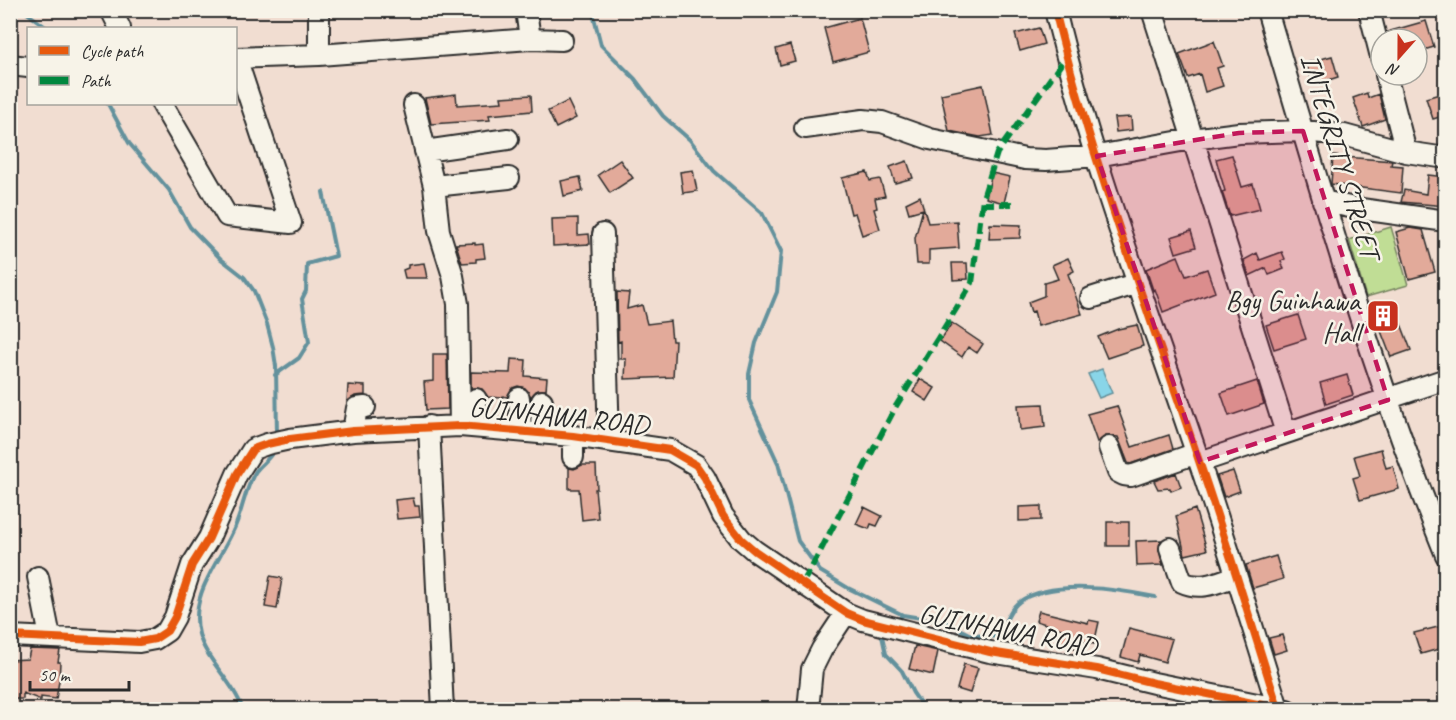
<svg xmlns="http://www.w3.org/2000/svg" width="1456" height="720" font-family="Caveat,sans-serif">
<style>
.green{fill:#c0dd95;stroke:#768460;stroke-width:1.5}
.water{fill:#89d5e8;stroke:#63919c;stroke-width:1.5}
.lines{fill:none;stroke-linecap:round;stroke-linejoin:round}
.stream{stroke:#63919c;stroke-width:4}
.building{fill:#e2aa9a;stroke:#2b2b2b;stroke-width:1.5}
.minor-casing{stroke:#2b2b2b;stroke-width:24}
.minor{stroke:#f7f3e8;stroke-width:20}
.quiet{stroke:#00873e;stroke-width:6;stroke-dasharray:12 6;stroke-linecap:butt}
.cycleway-casing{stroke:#f7f3e8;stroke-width:11}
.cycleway{stroke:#e8590c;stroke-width:8}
.marked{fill:#c2185b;fill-opacity:0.2;stroke:#c2185b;stroke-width:4.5;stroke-dasharray:12 8;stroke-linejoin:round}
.labels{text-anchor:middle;stroke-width:5;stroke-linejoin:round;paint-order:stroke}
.street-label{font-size:28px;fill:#2b2b2b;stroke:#f7f3e8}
.poi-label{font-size:28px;fill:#2b2b2b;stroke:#f7f3e8;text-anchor:end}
</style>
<rect width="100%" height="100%" fill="#f1ddd1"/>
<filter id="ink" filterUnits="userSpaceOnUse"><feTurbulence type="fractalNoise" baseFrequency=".0167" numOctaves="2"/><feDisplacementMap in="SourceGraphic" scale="12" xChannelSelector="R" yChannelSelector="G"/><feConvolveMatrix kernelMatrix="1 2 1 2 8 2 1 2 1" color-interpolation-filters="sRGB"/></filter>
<g filter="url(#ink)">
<!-- green -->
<path class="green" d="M 1391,227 L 1408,285 L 1366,297 L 1349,240 Z"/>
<!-- water -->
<path class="water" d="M 1102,369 L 1112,393 L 1099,398 L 1088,374 Z"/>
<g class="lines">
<!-- stream -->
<path class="stream" d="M 23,10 L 47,28
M 592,10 L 601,45 L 635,79 L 663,116 L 690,140 L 714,171 L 762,213 L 781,251 L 777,292 L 756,343 L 749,374 L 749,400 L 778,463 L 798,541 L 820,571 L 848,588 L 903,615
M 108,104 L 129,143 L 169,190 L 190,227 L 221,259 L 244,277 L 254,291 L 267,324 L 273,347 L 276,366 L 277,437
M 275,375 L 299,358 L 309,342 L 302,299 L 306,291 L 307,264 L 336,256 L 323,192
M 895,622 L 903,615 L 945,622 L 971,635 L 998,637 C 1003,627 1010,608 1019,602 C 1051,579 1118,589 1155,597
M 886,632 L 882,636 L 886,654 L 902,671 L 913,693 L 925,710
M 243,710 C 235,684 205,659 199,634 C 189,595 218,564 233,531 C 243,512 244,489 256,471 C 262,463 270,459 274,450"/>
</g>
<!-- building -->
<path class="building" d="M 860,18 L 869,52 L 833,62 L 824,28 Z
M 1426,21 L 1434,47 L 1417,52 L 1417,39 L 1389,39 L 1387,32 Z
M 1039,28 L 1044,44 L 1020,51 L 1015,34 Z
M 1214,41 L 1223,66 L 1217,68 L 1223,86 L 1205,92 L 1200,74 L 1188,78 L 1179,54 Z
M 790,45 L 795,61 L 780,65 L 776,49 Z
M 1332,56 L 1338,77 L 1313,85 L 1306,63 Z
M 983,85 L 993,135 L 980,137 L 949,131 L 941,94 Z
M 1446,92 L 1446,115 L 1433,119 L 1426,98 Z
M 1367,93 L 1368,98 L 1379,94 L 1385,119 L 1363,127 L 1353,98 Z
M 456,94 L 457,105 L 502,102 L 501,97 L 531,95 L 532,111 L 489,115 L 490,120 L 431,124 L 425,98 Z
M 568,101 L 576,118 L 556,128 L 548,111 Z
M 1131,117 L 1132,130 L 1116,132 L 1114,118 Z
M 1232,155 L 1242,187 L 1253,184 L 1260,209 L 1230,216 L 1222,192 L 1225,191 L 1216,159 Z
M 1333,156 L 1392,161 L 1391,165 L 1403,166 L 1401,193 L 1331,184 Z
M 620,160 L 633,178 L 610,193 L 598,175 Z
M 907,161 L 913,178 L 895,183 L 890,167 Z
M 693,170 L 697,191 L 683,193 L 680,172 Z
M 867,172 L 870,181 L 880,179 L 885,196 L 875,198 L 877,208 L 874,209 L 880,229 L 862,235 L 855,213 L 851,214 L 842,178 Z
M 992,173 L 1010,177 L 1004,203 L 986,198 Z
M 1428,175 L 1446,177 L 1446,206 L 1401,202 L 1404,190 L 1426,194 Z
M 580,177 L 583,191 L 564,196 L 561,181 Z
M 920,196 L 928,223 L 957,221 L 959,248 L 929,250 L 929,264 L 917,264 L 915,238 L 923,209 L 909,213 L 906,203 Z
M 578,218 L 578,235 L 589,234 L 590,244 L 553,246 L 552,219 Z
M 990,224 L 1021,225 L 1020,238 L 989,239 Z
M 1410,228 L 1423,230 L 1435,272 L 1409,279 L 1396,232 Z
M 1191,231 L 1196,247 L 1176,253 L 1171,237 Z
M 475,243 L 475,245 L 483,244 L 485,258 L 476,259 L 476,262 L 462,263 L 456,244 Z
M 1282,252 L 1285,259 L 1281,261 L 1284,269 L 1269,275 L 1266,268 L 1249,276 L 1244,260 L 1257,253 L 1260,260 Z
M 1178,256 L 1186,276 L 1207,269 L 1215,292 L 1163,312 L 1155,289 L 1153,290 L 1146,269 Z
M 1068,258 L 1074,271 L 1068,274 L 1082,314 L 1038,326 L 1034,311 L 1031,312 L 1028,302 L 1044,296 L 1044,283 L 1058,279 L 1052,265 Z
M 424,263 L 427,278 L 405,278 L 403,270 L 408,268 L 408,265 Z
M 952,263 L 967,263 L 968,279 L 953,280 Z
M 617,292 L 629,293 L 627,309 L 642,305 L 647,324 L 670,321 L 672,341 L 675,341 L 673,377 L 625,379 L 626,359 L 621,359 L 621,341 L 618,342 Z
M 1391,305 L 1398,325 L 1401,324 L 1411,350 L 1391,357 L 1379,326 L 1376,327 L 1371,312 Z
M 1298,315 L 1306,339 L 1274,349 L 1266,325 Z
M 952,323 L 983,344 L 977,353 L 968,347 L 962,357 L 940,341 Z
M 1137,325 L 1143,346 L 1107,358 L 1098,337 L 1118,329 Z
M 433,354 L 447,354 L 448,409 L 426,410 L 424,382 L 433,381 Z
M 511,359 L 526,360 L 525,376 L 547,378 L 546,390 L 537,390 L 531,397 L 525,388 L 518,386 L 512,388 L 507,397 L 503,396 L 502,398 L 488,397 L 482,389 L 471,388 L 471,372 L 510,373 Z
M 1347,375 L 1353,395 L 1326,404 L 1320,383 Z
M 920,379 L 935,388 L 927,401 L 913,392 Z
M 1257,381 L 1264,404 L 1229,416 L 1221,393 Z
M 348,385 L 365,386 L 365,395 L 355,396 L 347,402 Z
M 1043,404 L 1045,427 L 1020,430 L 1018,405 Z
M 1117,406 L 1132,447 L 1169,435 L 1173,449 L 1130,464 L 1128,463 L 1118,437 L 1106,436 L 1097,442 L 1087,414 Z
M 1381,449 L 1386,468 L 1393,466 L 1399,489 L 1360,500 L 1353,478 L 1360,476 L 1354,456 Z
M 582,465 L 596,465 L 597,489 L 595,489 L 598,518 L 582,520 L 579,489 L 569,489 L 569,468 L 574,469 Z
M 1233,471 L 1240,491 L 1224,497 L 1217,476 Z
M 1176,473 L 1181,487 L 1171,491 L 1170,488 L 1158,489 L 1154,481 Z
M 413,498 L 415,506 L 419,506 L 420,517 L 397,519 L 395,500 Z
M 1041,506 L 1041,520 L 1019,521 L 1019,507 Z
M 864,507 L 882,516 L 877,526 L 871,524 L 869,529 L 856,524 Z
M 1195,509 L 1207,550 L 1185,555 L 1176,516 Z
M 1107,522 L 1129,522 L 1129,546 L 1107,546 Z
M 1161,540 L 1159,551 L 1163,565 L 1137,566 L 1136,541 Z
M 1276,556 L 1283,579 L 1253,588 L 1246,565 Z
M 270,576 L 282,578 L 277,609 L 265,607 Z
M 1039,611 L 1088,623 L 1089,620 L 1099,622 L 1094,644 L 1081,641 L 1080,649 L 1060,645 L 1062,629 L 1036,621 Z
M 1446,625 L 1446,647 L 1421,654 L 1414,633 Z
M 1129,628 L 1172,639 L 1165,662 L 1140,655 L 1138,662 L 1121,657 Z
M 1282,635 L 1287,650 L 1274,654 L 1269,638 Z
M 915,646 L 938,651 L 933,675 L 909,669 Z
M 30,649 L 60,650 L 58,662 L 60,662 L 59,681 L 56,699 L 41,697 L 41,700 L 23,693 L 23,699 L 11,699 L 10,660 L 28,659 Z
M 964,664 L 978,668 L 970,693 L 957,689 Z"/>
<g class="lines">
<!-- minor casing -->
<g class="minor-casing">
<path id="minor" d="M 111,10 L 120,28
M 319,10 L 319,55
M 526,10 L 530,39
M 1055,10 C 1092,164 1149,312 1199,461 C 1227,543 1252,626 1278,708
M 1152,10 L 1286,433
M 1267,10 C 1321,194 1374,378 1446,555
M 1369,10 L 1381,57
M 236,58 L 319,55 L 530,39 L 562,40
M 10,65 L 28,67
M 1386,75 L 1406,152
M 162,104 L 227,216 L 291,223 L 236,58
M 414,105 L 434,186 L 439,231 L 453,276 L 458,304 L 460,426
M 805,128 L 863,120 L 882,122 L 930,139 L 1025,159 L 1046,160 L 1097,156 L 1192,139 L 1239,133 L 1303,131 L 1344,135 L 1406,152 L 1446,158
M 425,151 L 508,139
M 434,186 L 509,178
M 1323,201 L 1354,208 L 1446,221
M 603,234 L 609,440
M 1091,298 L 1138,283
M 519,398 L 521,431
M 429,426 L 443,710
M 474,427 L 476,399
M 353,431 L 357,408 L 365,407
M 541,433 L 542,401
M 1109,447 L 1118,472 L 1124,475 L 1131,476 L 1197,453
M 573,457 L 573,436
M 1200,462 L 1446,379
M 1170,548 L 1182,582 C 1201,591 1218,582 1236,576
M 38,577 L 50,637
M 10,636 L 139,642 L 155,639 L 167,631 L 175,617 L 192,565 L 209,538 L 237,474 L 253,449 L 267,444 L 290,439 L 353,431 L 460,426 L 573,436 L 670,450 L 696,465 L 705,478 L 723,516 L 741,539 L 755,551 L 846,613 L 863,620 L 990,652 L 1097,669 L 1154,683 L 1287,710
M 808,710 L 812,669 L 822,649 L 846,613
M 1194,710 L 1199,692"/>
</g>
<!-- minor -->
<use href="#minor" class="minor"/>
<!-- quiet -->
<path class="quiet" d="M 982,204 L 1015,204
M 803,582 L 812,567 L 896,406 L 972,283 L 983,198 L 997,153 L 1066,57"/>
<!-- cycleway casing -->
<g class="cycleway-casing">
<path id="cycleway" d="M 1055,10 C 1092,164 1149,312 1199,461 C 1227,543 1252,626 1278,708
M 10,636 L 139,642 L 155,639 L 167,631 L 175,617 L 192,565 L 209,538 L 237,474 L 253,449 L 267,444 L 290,439 L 353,431 L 460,426 L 573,436 L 670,450 L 696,465 L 705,478 L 723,516 L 741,539 L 755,551 L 846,613 L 863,620 L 990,652 L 1097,669 L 1154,683 L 1287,710"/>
</g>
<!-- cycleway -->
<use href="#cycleway" class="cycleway"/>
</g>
</g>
<!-- marked area -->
<path class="marked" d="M 1303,131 L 1388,400 L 1200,462 L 1097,156 L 1239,133 Z"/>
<!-- icons -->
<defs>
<g id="building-square" transform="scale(1.725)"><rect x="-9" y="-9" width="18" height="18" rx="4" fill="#c8321e" stroke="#f7f3e8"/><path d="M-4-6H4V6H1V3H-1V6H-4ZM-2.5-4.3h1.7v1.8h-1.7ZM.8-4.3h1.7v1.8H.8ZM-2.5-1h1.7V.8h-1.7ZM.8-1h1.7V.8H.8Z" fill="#fff"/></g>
</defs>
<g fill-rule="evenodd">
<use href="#building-square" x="1383" y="316"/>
</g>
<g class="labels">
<!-- street labels -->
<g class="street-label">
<text transform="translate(1341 156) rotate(73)" y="10">INTEGRITY STREET</text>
<text transform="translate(559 415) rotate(6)" y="10">GUINHAWA ROAD</text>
<text transform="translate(1008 629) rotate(11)" y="10">GUINHAWA ROAD</text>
</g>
<!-- poi labels -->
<g class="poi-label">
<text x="1360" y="310">Bgy Guinhawa<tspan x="1360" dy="32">Hall</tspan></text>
</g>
</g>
<!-- margin -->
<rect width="1456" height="720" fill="none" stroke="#f7f3e8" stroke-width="36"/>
<rect x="18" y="18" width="1420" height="684" fill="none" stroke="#2b2b2b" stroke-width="2" filter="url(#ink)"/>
<!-- legend -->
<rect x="27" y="27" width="210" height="78" fill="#f7f3e8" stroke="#a5a39c" stroke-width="1.5"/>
<rect x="39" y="46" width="30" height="9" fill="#e8590c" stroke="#a5a39c" stroke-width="1.5"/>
<text x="81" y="57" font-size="18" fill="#2b2b2b">Cycle path</text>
<rect x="39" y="76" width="30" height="9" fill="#00873e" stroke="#a5a39c" stroke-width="1.5"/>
<text x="81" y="87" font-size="18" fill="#2b2b2b">Path</text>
<!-- north arrow -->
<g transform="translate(1399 57) rotate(201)"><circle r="28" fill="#f7f3e8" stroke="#a5a39c" stroke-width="1.5"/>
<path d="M0-4.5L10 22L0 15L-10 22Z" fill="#c8321e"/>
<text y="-9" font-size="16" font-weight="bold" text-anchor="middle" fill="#2b2b2b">N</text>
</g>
<!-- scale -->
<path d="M30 681v9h99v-9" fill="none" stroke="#2b2b2b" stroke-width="3"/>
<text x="39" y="681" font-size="18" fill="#2b2b2b" stroke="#f7f3e8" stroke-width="4.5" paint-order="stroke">50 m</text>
</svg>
